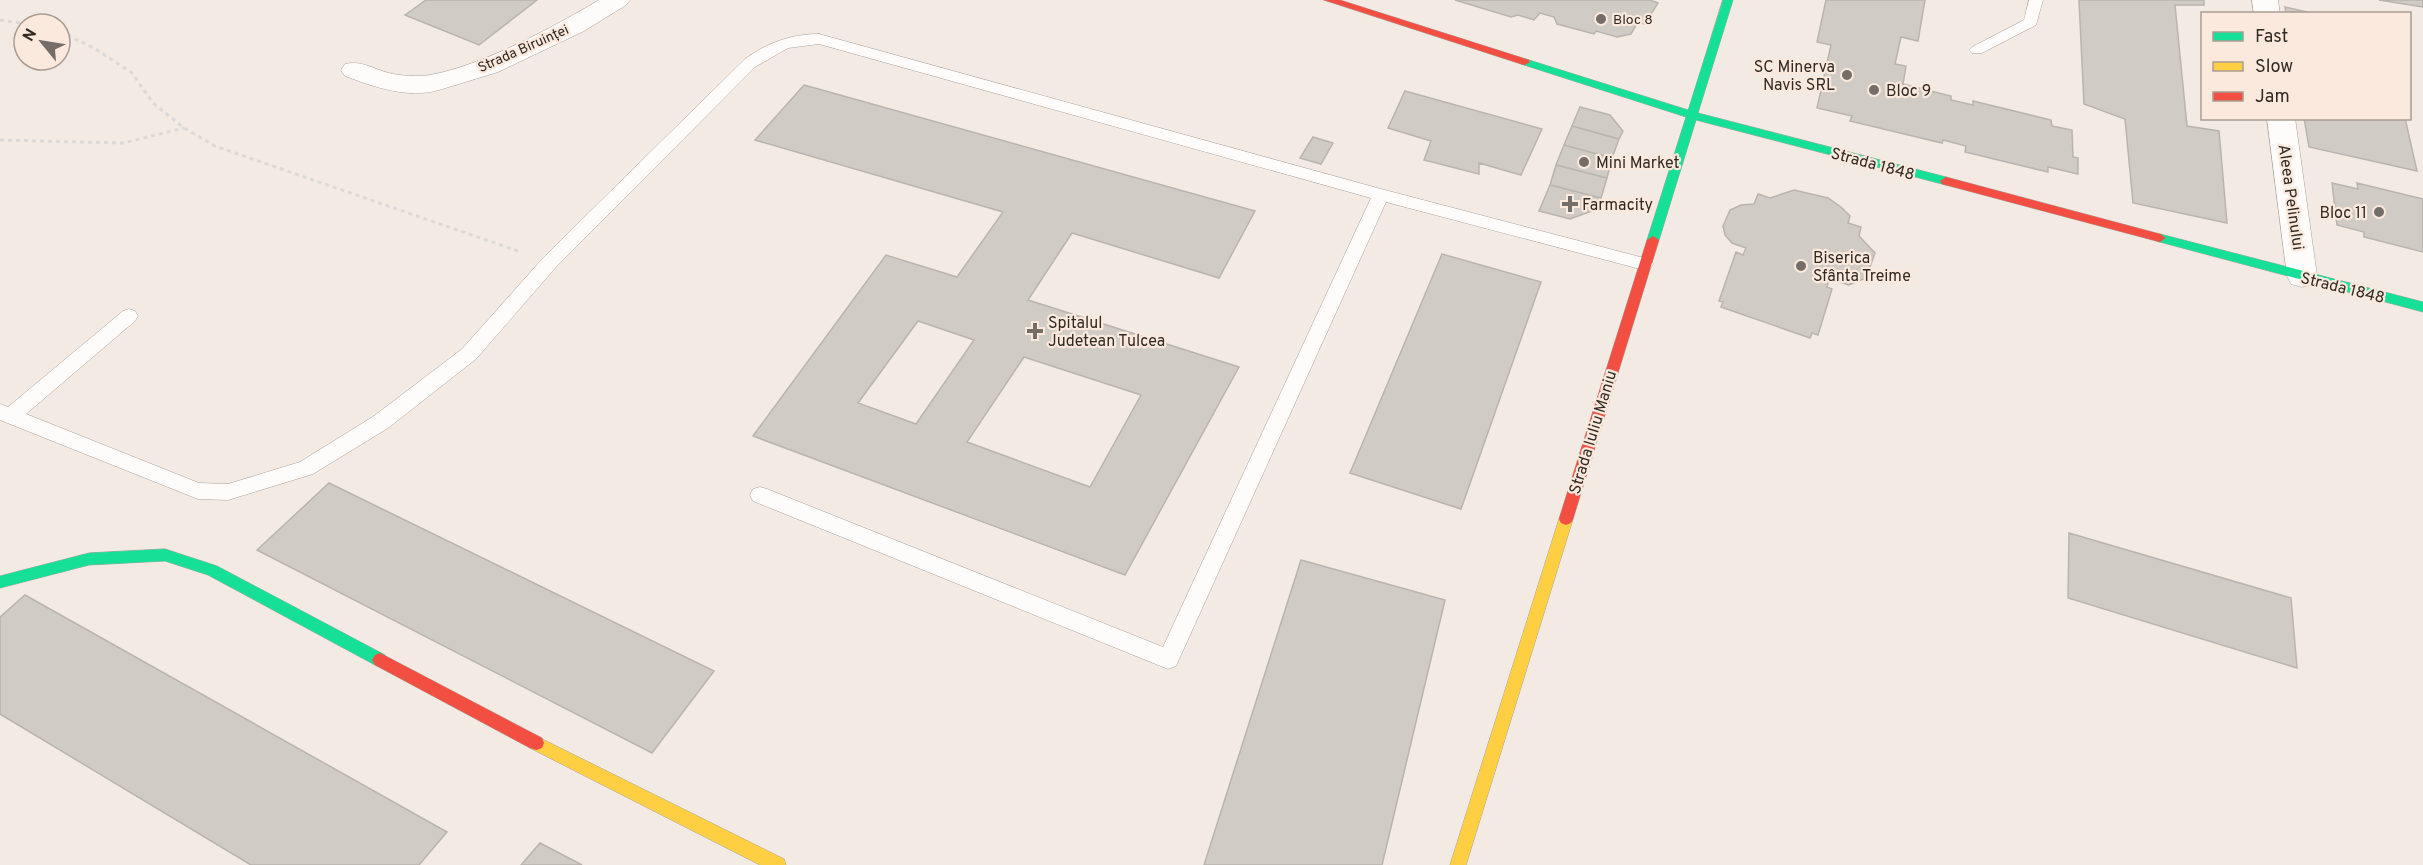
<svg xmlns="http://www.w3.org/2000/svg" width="2423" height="865" font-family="Overpass,sans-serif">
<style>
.building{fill:#d0cbc5;stroke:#b9b4ae;stroke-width:1.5;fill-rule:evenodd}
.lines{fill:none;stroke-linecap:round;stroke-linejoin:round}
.lane-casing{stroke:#a9a29d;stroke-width:1}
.street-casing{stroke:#a9a29d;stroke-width:1}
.fast-casing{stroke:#a9a29d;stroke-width:1}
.slow-casing{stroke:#a9a29d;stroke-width:1}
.jam-casing{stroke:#a9a29d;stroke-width:1}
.path{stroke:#dbd9d7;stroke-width:3;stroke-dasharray:4 4;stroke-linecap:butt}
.lane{fill:#fdfcfb;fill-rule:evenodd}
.street{fill:#fdfcfb;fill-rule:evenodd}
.fast{fill:#16e098;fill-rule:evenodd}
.slow{fill:#ffcf43;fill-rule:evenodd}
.jam{fill:#f24e42;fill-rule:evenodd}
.poi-dot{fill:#746d68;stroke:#fae9dc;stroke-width:2}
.labels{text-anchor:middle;stroke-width:4.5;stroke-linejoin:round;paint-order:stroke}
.far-poi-label{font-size:14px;fill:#302a25;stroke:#fae9dc;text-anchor:start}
.far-street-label{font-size:14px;fill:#302a25;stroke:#fae9dc}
.poi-label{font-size:16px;fill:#302a25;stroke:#fae9dc;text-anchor:start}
.street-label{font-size:16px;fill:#302a25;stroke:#fae9dc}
</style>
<rect width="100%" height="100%" fill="#f3eae3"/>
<!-- building -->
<path class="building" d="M 426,0 L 537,0 L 479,45 L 405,15 Z
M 1455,0 L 1650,0 L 1658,3 L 1645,24 L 1638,22 L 1631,34 L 1617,37 L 1596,31 L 1594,34 L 1557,24 L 1554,17 L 1540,13 L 1534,20 L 1518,15 L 1511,17 Z
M 1826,0 L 1925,0 L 1918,41 L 1901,37 L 1895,64 L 1906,66 L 1903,84 L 1951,96 L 1951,100 L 1973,105 L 1973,101 L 2051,120 L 2052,126 L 2072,130 L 2073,157 L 2078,158 L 2078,174 L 2048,167 L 2048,172 L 1965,152 L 1966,146 L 1943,140 L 1942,143 L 1850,121 L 1852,116 L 1817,108 L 1831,45 L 1817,42 Z
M 2079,0 L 2204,0 L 2204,5 L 2175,5 L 2187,126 L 2219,131 L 2227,223 L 2133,203 L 2125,119 L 2084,104 Z
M 2379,0 L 2423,0 L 2423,7 Z
M 2285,7 L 2316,14 L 2286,14 Z
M 804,85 L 1255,211 L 1219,278 L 1072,233 L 1028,300 L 1239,367 L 1125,575 L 753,436 L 886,255 L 957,277 L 1003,212 L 755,140 ZM 918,321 L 974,340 L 916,424 L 858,403 ZM 1024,357 L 1141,395 L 1090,487 L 967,442 Z
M 1405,91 L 1542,129 L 1521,175 L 1479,163 L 1479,174 L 1424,160 L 1431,141 L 1388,128 Z
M 1580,107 L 1610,115 L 1623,131 L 1619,139 L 1572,126 Z
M 2304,118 L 2405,118 L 2417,171 L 2309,147 Z
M 1572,126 L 1619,139 L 1612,158 L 1564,145 Z
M 1313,137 L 1333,143 L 1321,164 L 1300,158 Z
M 1564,145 L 1612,158 L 1607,178 L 1556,165 Z
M 1556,165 L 1607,178 L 1601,198 L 1550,185 Z
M 2332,183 L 2358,189 L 2357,183 L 2423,199 L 2423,252 L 2364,237 L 2364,232 L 2337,225 Z
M 1550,185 L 1601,198 L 1595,210 L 1570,219 L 1539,211 Z
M 1794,190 L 1828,198 L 1841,207 L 1850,216 L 1848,223 L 1861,227 L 1859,236 L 1875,253 L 1866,278 L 1849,285 L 1829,279 L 1827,287 L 1832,289 L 1818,335 L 1812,333 L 1810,338 L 1721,307 L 1723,302 L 1719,301 L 1736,252 L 1743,255 L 1746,248 L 1732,243 L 1725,235 L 1723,226 L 1730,210 L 1741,205 L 1754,204 L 1758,194 L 1770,198 Z
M 1442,254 L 1541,282 L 1461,509 L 1350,473 Z
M 329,483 L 714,671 L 652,753 L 257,550 Z
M 2069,533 L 2291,598 L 2297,668 L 2068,598 Z
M 1301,560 L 1445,600 L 1382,865 L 1204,865 Z
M 25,595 L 447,832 L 419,865 L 251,865 L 0,714 L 0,617 Z
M 540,843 L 582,865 L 521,865 Z"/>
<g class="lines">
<!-- lane casing -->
<g class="lane-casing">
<path id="lane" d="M 2029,0 L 2043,0 L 2036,25 L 1982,53 L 1972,53 L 1969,50 L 1972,47 L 2024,20 Z
M 819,34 L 1381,189 L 1644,258 L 1650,259 L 1653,264 L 1650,269 L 1644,270 L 1386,202 L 1176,666 L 1168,669 L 753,501 L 750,495 L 753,489 L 760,487 L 767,489 L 1163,647 L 1371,198 L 819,44 L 788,48 L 755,67 L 556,267 L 476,359 L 388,428 L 313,474 L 228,500 L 198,499 L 0,420 L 0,404 L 8,407 L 123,311 L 129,309 L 135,311 L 138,316 L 135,321 L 26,414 L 199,483 L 228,484 L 300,462 L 374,416 L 462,349 L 544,257 L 745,59 C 767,43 791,34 819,34 Z"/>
</g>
<!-- street casing -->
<g class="street-casing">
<path id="street" d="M 599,0 L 630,0 L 626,5 L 584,31 L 498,72 L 439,90 C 408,99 374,87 345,76 L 341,70 L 345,64 C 361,60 373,69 389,73 C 400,76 419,77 430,75 C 481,66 554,27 599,0 Z
M 2252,0 L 2278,0 L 2280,14 L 2254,14 Z
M 2267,118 L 2295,118 L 2317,276 L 2313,284 L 2302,287 L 2291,284 L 2287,276 Z"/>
</g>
<!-- fast casing -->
<g class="fast-casing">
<path id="fast" d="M 1723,0 L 1733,0 L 1698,113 L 1946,177 L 1952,181 L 1950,184 L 1946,185 L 1696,120 L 1659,240 L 1653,244 L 1649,243 L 1647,240 L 1686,117 L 1521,64 L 1520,62 L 1525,59 L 1529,60 L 1688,110 Z
M 2160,234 L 2423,302 L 2423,312 L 2156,241 L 2154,238 Z
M 165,549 L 217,566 L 385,655 L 388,660 L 385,665 L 380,667 L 375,665 L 208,575 L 165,561 L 89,565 L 0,588 L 0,576 L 89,553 Z"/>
</g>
<!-- slow casing -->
<g class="slow-casing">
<path id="slow" d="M 1566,513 L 1571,515 L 1573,519 L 1466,865 L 1450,865 L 1559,519 L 1561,515 Z
M 536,736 L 784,859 L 786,865 L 760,865 L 530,748 L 528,743 L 530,738 Z"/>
</g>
<!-- jam casing -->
<g class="jam-casing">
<path id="jam" d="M 1324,0 L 1340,0 L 1529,60 L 1530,62 L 1525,65 L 1521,64 Z
M 1946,177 L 2160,234 L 2166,238 L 2160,242 L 1942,184 L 1940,181 Z
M 1653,236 L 1659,240 L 1573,519 L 1571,523 L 1566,525 L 1561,523 L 1559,519 L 1647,240 Z
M 380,653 L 542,738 L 544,743 L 542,748 L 536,750 L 530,748 L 375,665 L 372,660 L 375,655 Z"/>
</g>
<!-- path -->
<path class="path" d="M 0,20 L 28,24
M 60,32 L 94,48 L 132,73 L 153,103 L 184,128 L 215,146 L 518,251
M 0,140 L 123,143 L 184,128"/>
<!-- lane -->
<use href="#lane" class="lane"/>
<!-- street -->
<use href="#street" class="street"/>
<!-- fast -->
<use href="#fast" class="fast"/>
<!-- slow -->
<use href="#slow" class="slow"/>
<!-- jam -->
<use href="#jam" class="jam"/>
</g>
<!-- markers -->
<g class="poi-dot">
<circle cx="1601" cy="19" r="6"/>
<circle cx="1847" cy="75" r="6"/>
<circle cx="1874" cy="90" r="6"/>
<circle cx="1584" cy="162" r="6"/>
<path d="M1567 195h6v6h6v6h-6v6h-6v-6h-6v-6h6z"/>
<circle cx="2379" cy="212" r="6"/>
<circle cx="1801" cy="266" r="6"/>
<path d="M1032 322h6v6h6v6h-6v6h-6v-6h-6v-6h6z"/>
</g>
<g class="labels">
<!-- far-poi labels -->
<g class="far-poi-label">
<text x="1613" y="24">Bloc 8</text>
</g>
<!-- far-street labels -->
<g class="far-street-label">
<text transform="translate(523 48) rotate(-24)" y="5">Strada Biruinței</text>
</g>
<!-- poi labels -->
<g class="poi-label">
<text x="1835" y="72" text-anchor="end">SC Minerva<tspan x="1835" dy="18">Navis SRL</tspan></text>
<text x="1886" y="96">Bloc 9</text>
<text x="1596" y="168">Mini Market</text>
<text x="1582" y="210">Farmacity</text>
<text x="2367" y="218" text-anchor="end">Bloc 11</text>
<text x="1813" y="263">Biserica<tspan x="1813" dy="18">Sfânta Treime</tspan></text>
<text x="1048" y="328">Spitalul<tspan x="1048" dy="18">Judetean Tulcea</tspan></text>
</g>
<!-- street labels -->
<g class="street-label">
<text transform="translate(1873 163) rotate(15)" y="6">Strada 1848</text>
<text transform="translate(2292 197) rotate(82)" y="6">Aleea Pelinului</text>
<text transform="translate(2343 287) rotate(14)" y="6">Strada 1848</text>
<text transform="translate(1592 432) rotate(-73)" y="6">Strada Iuliu Maniu</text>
</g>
</g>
<!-- legend -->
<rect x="2201" y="12" width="210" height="108" fill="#fae9dc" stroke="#a99d93" stroke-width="1.5"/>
<rect x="2213" y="32" width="30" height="9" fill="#16e098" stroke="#a99d93" stroke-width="1.5"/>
<text x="2255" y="42" font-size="18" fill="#302a25">Fast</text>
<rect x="2213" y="62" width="30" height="9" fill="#ffcf43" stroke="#a99d93" stroke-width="1.5"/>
<text x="2255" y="72" font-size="18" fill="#302a25">Slow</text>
<rect x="2213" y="92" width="30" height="9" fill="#f24e42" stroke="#a99d93" stroke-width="1.5"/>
<text x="2255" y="102" font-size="18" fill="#302a25">Jam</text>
<!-- north arrow -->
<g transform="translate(42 42) rotate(300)"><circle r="28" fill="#fae9dc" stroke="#a99d93" stroke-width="1.5"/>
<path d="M0-4.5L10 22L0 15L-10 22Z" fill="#746d68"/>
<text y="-9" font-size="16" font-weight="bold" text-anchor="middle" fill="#302a25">N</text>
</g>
</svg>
